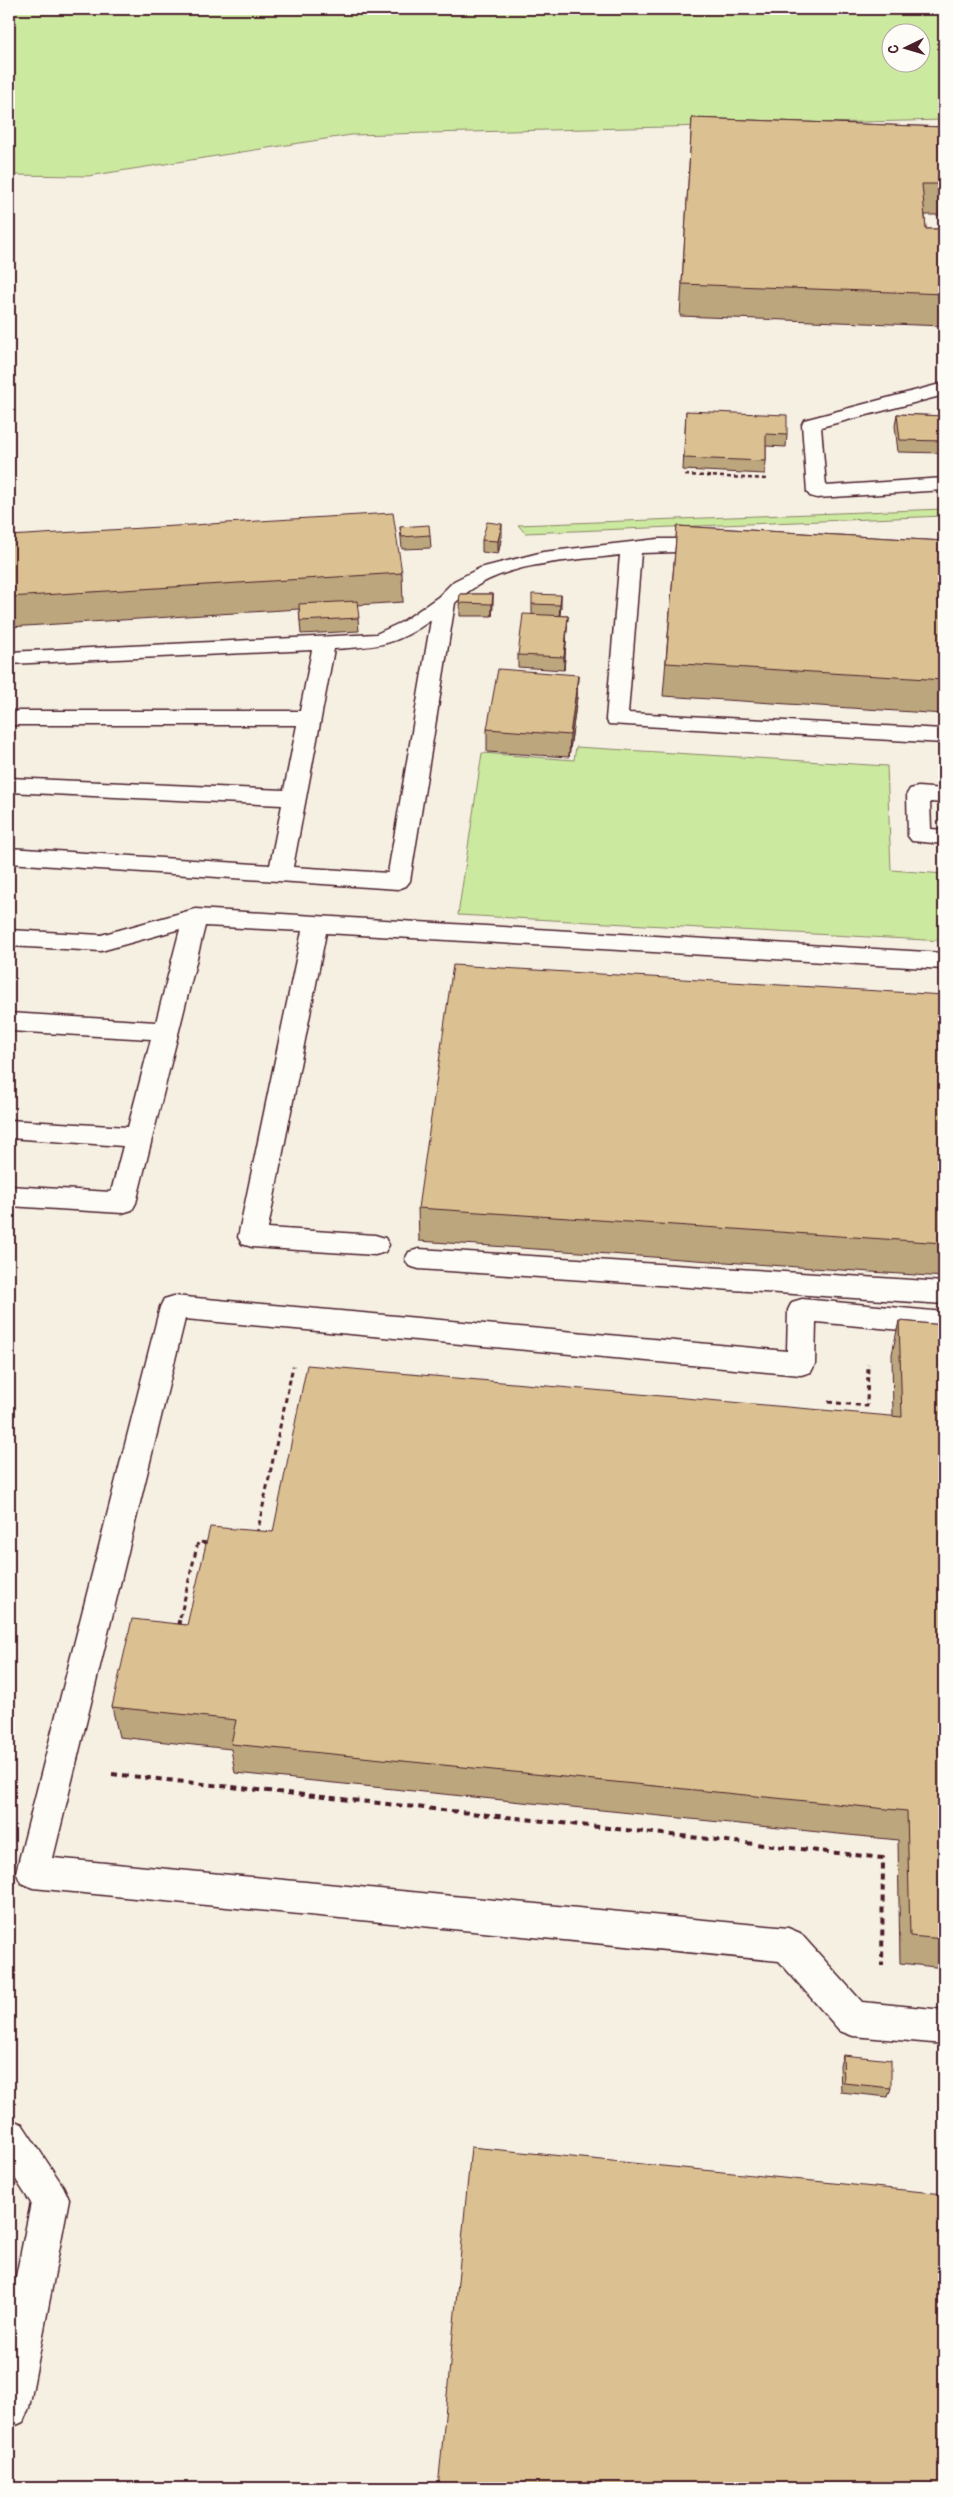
<svg xmlns="http://www.w3.org/2000/svg" width="953" height="2497" font-family="Pangolin,sans-serif">
<style>
.green{fill:#cce9a0;stroke:#8b8466;fill-rule:evenodd}
.lines{fill:none;stroke-linecap:round;stroke-linejoin:round}
.lane-casing{stroke:#4a1f2b;stroke-width:3}
.path-far2{stroke:#4a1f2b;stroke-width:2.5;stroke-dasharray:4 3;stroke-linecap:butt}
.path-far1{stroke:#4a1f2b;stroke-width:3;stroke-dasharray:5 4;stroke-linecap:butt}
.path{stroke:#4a1f2b;stroke-width:4;stroke-dasharray:6 5;stroke-linecap:butt}
.lane{fill:#fdfcf7;fill-rule:evenodd}
.wall{fill:#bca67d;stroke:#4a1f2b}
.shaded-wall{fill:#998766;stroke:#4a1f2b}
.building{fill:#dbc191;stroke:#4a1f2b}
</style>
<rect width="100%" height="100%" fill="#f6f0e3"/>
<filter id="ink" filterUnits="userSpaceOnUse"><feTurbulence type="fractalNoise" baseFrequency=".02" numOctaves="2"/><feDisplacementMap in="SourceGraphic" scale="10" xChannelSelector="R" yChannelSelector="G"/><feConvolveMatrix kernelMatrix="1 2 1 2 8 2 1 2 1" color-interpolation-filters="sRGB"/></filter>
<g filter="url(#ink)">
<!-- green -->
<path class="green" d="M 9,9 L 944,9 L 944,120 L 351,135 L 88,176 L 9,175 ZM 890,32 L 920,32 L 920,62 L 890,62 Z
M 944,509 L 944,516 L 525,533 L 518,525 Z
M 576,747 L 887,766 L 891,870 L 944,874 L 944,941 L 458,915 L 482,753 L 574,760 Z"/>
<g class="lines">
<!-- lane casing -->
<g class="lane-casing">
<path id="lane" d="M 944,383 L 944,395 L 821,427 L 826,486 L 944,478 L 944,490 L 817,498 L 810,496 L 807,492 L 802,424 L 804,420 Z
M 658,539 L 713,539 L 720,541 L 723,545 L 720,549 L 713,551 L 641,553 L 628,713 L 944,729 L 944,743 L 609,724 L 606,719 L 620,555 C 565,562 496,561 455,603 L 410,881 L 406,886 L 398,889 L 9,863 L 9,848 L 270,865 L 282,805 L 9,792 L 9,778 L 284,790 L 297,725 L 9,725 L 9,711 L 300,711 L 312,650 L 9,664 L 9,652 L 376,634 L 402,622 L 438,597 L 454,581 L 480,568 L 543,552 ZM 431,620 L 388,873 L 293,867 L 334,649 C 378,646 393,647 431,620 Z
M 918,787 L 944,789 L 944,803 L 930,802 L 931,829 L 944,830 L 944,844 L 912,841 L 908,836 L 907,794 L 910,789 Z
M 195,909 L 944,953 L 944,969 L 326,933 L 268,1228 L 375,1235 L 385,1238 L 389,1245 L 385,1252 L 375,1255 L 252,1247 L 242,1244 L 238,1237 L 302,931 L 205,926 L 136,1203 L 132,1210 L 122,1213 L 9,1206 L 9,1186 L 111,1192 L 123,1146 L 9,1138 L 9,1120 L 128,1127 L 151,1039 L 9,1031 L 9,1013 L 156,1022 L 180,929 L 101,951 L 9,946 L 9,930 L 101,935 Z
M 419,1249 L 944,1282 L 944,1304 L 419,1269 L 409,1266 L 405,1259 L 409,1252 Z
M 174,1296 L 787,1351 L 788,1310 L 792,1302 L 802,1299 L 944,1312 L 944,1334 L 816,1322 L 815,1364 L 811,1372 L 801,1375 L 185,1319 L 53,1858 L 788,1928 L 800,1933 L 862,2002 L 944,2010 L 944,2044 L 853,2036 L 840,2031 L 779,1961 L 33,1888 L 21,1883 L 16,1872 L 160,1307 L 164,1299 Z
M 9,2119 L 22,2124 L 63,2186 L 69,2199 L 29,2408 L 23,2422 L 9,2428 L 9,2311 L 31,2203 L 9,2169 Z"/>
</g>
<!-- path-far2 -->
<path class="path-far2" d="M 685,475 L 768,479"/>
<!-- path-far1 -->
<path class="path-far1" d="M 828,1402 L 867,1406 L 868,1364
M 257,1534 L 293,1366
M 180,1618 L 198,1542 L 208,1543"/>
<!-- path -->
<path class="path" d="M 178,1626 L 180,1617
M 112,1774 L 883,1858 L 882,1966"/>
<!-- lane -->
<use href="#lane" class="lane"/>
</g>
<!-- wall -->
<path class="wall" d="M 692,118 L 944,127 L 944,215 L 925,215 L 926,229 L 944,229 L 944,326 L 680,316 Z
M 686,411 L 787,435 L 786,447 L 766,446 L 766,461 L 765,474 L 683,470 Z
M 897,414 L 944,416 L 944,453 L 898,452 L 895,426 Z
M 677,526 L 944,541 L 944,714 L 663,696 Z
M 400,527 L 430,535 L 431,548 L 402,549 Z
M 9,536 L 402,573 L 403,602 L 357,605 L 359,631 L 301,634 L 299,609 L 9,627 Z
M 502,536 L 498,554 L 482,552 L 482,540 Z
M 460,594 L 493,594 L 492,616 L 460,616 Z
M 561,595 L 560,616 L 568,616 L 564,670 L 518,667 L 518,655 L 532,615 L 532,604 Z
M 578,675 L 577,697 L 569,757 L 487,752 L 487,729 Z
M 944,995 L 944,1277 L 419,1241 L 418,1208 Z
M 899,1321 L 944,1325 L 944,1968 L 900,1963 L 898,1840 L 235,1773 L 231,1749 L 119,1737 L 112,1707 L 273,1532 L 893,1416 L 892,1354 Z
M 843,2055 L 891,2088 L 888,2097 L 841,2092 L 840,2065 Z"/>
<!-- shaded-wall -->
<path class="shaded-wall" d="M 502,524 L 502,536 L 498,554 L 498,541 Z
M 493,594 L 493,607 L 492,616 L 492,604 Z
M 561,595 L 561,608 L 559,618 L 560,605 Z
M 568,616 L 567,629 L 564,670 L 564,657 Z
M 578,675 L 577,697 L 569,757 L 570,735 Z
M 9,2212 L 11,2218 L 9,2229 Z"/>
<!-- building -->
<path class="building" d="M 692,118 L 944,127 L 944,184 L 922,184 L 926,229 L 944,229 L 944,294 L 682,284 Z
M 686,411 L 787,415 L 787,435 L 766,434 L 766,461 L 684,458 Z
M 897,414 L 944,416 L 944,441 L 900,440 Z
M 393,513 L 402,573 L 9,597 L 9,536 Z
M 487,522 L 502,524 L 498,541 L 482,540 Z
M 429,525 L 430,535 L 402,537 L 400,527 Z
M 677,526 L 944,541 L 944,680 L 666,663 Z
M 460,594 L 493,594 L 492,604 L 459,603 Z
M 532,594 L 561,595 L 560,605 L 532,604 Z
M 357,601 L 359,618 L 300,621 L 299,604 Z
M 523,614 L 568,616 L 564,657 L 518,655 Z
M 498,669 L 578,675 L 570,735 L 487,729 Z
M 453,965 L 944,995 L 944,1243 L 418,1208 Z
M 899,1321 L 944,1325 L 944,1939 L 910,1936 L 907,1811 L 231,1744 L 236,1720 L 112,1707 L 132,1619 L 187,1625 L 210,1527 L 273,1532 L 307,1365 L 902,1417 Z
M 843,2055 L 891,2060 L 891,2088 L 844,2083 Z
M 471,2147 L 944,2194 L 944,2488 L 438,2488 Z"/>
</g>
<!-- margin -->
<rect width="953" height="2497" fill="none" stroke="#fdfcf7" stroke-width="30"/>
<rect x="15" y="15" width="923" height="2467" fill="none" stroke="#4a1f2b" stroke-width="2" filter="url(#ink)"/>
<!-- north arrow -->
<g transform="translate(906 48) rotate(265)"><circle r="24" fill="#fdfcf7" stroke="#b5a4a5"/>
<path d="M0-4L9 19L0 12L-9 19Z" fill="#4a1f2b"/>
<text y="-8" font-size="14" font-weight="bold" text-anchor="middle" fill="#4a1f2b">С</text>
</g>
</svg>
